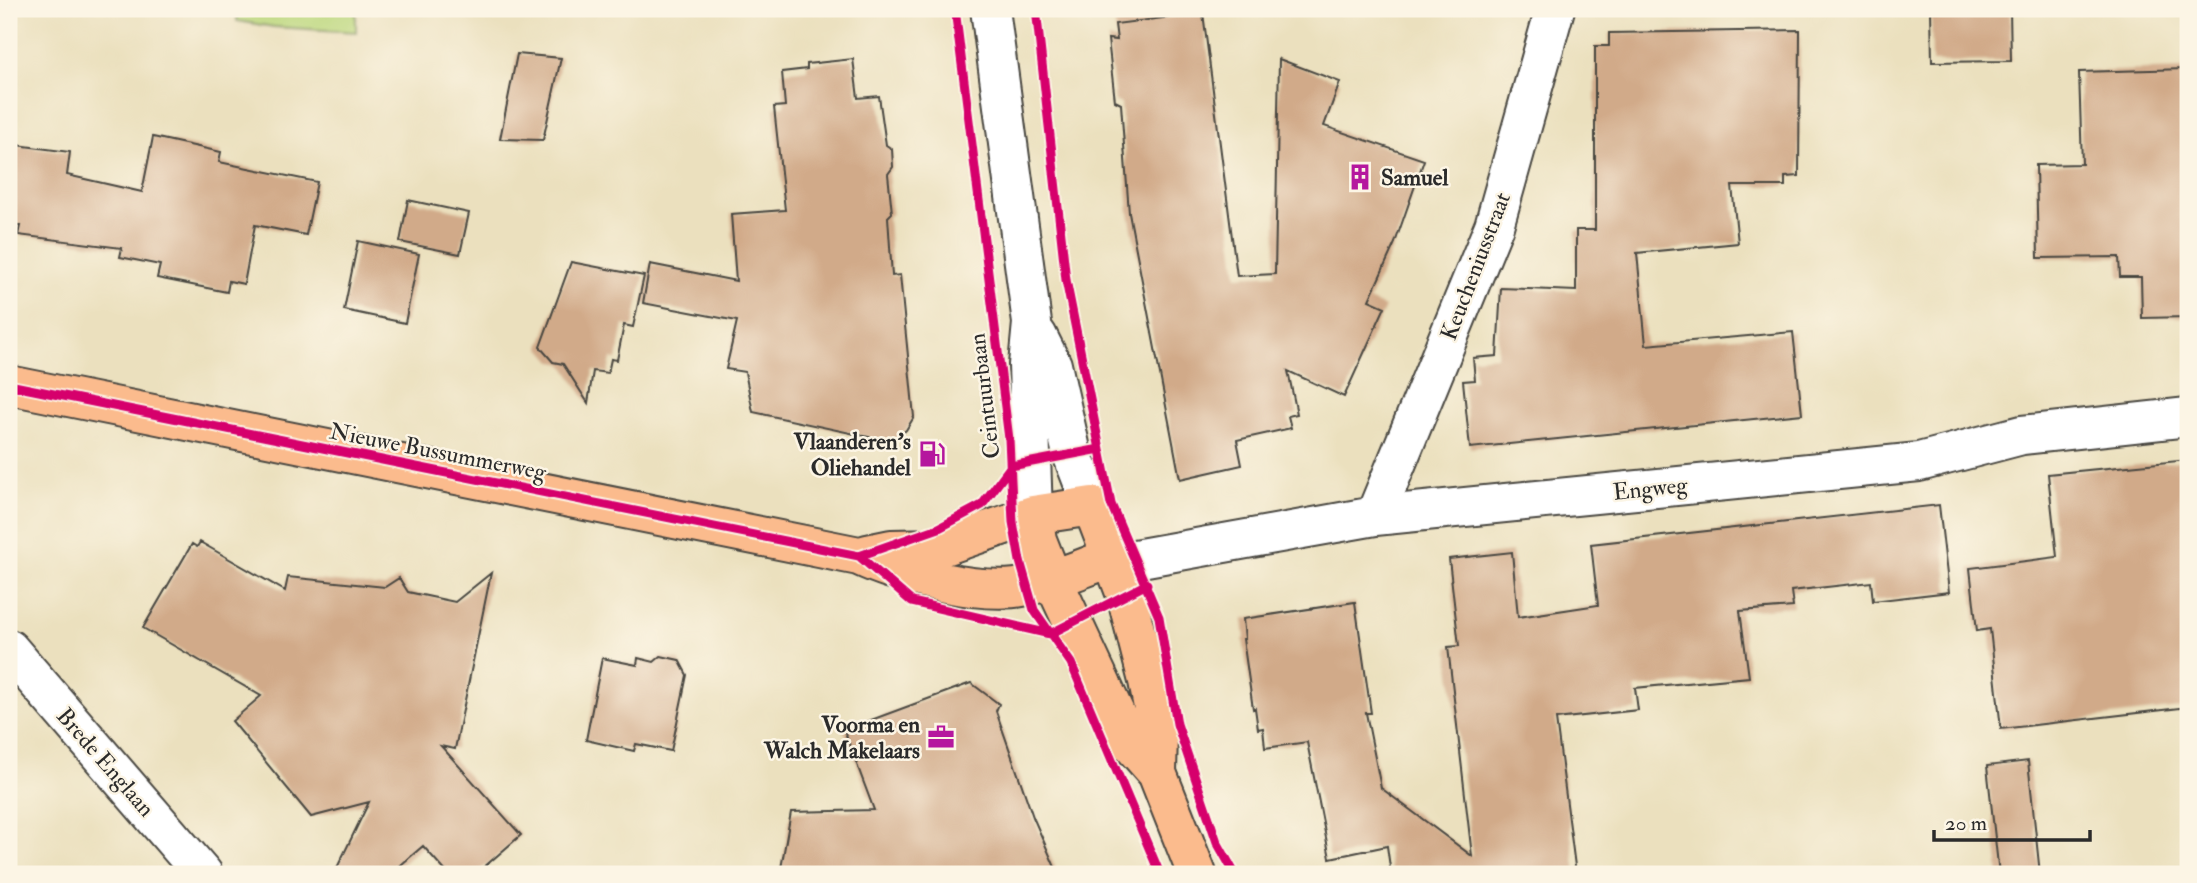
<svg xmlns="http://www.w3.org/2000/svg" width="2197" height="883" font-family="'IM FELL Double Pica',serif">
<style>
.green{fill:#bbd77c;stroke:#738154;stroke-width:2}
.building{fill:#d1aa89}
.lines{fill:none;stroke-linecap:round;stroke-linejoin:round}
.minor-casing{stroke:#484641;stroke-width:42}
.major-casing{stroke:#484641;stroke-width:42}
.minor{stroke:#fff;stroke-width:38}
.major{stroke:#fbbb8d;stroke-width:38}
.cycleway-casing{stroke:#fcf5e5;stroke-width:13}
.cycleway{stroke:#d6006c;stroke-width:9}
.labels{text-anchor:middle;stroke-width:5;stroke-linejoin:round;paint-order:stroke}
.poi-label{font-size:23px;font-weight:bold;fill:#2b2b2b;stroke:#fcf5e5;text-anchor:end}
.street-label{font-size:23px;fill:#2b2b2b;stroke:#fcf5e5}
</style>
<rect width="100%" height="100%" fill="#fcf5e5"/>
<filter id="ink" filterUnits="userSpaceOnUse"><feTurbulence type="fractalNoise" baseFrequency=".0143" numOctaves="2"/><feDisplacementMap in="SourceGraphic" scale="14" xChannelSelector="R" yChannelSelector="G"/><feConvolveMatrix kernelMatrix="1 2 1 2 8 2 1 2 1" color-interpolation-filters="sRGB"/></filter>
<filter id="wash" filterUnits="userSpaceOnUse"><feTurbulence type="fractalNoise" baseFrequency=".00686" numOctaves="4" result="noise"/><feDisplacementMap in="SourceGraphic" scale="28" xChannelSelector="R" yChannelSelector="G"/><feGaussianBlur stdDeviation="1.57" result="paint"/><feColorMatrix in="noise" values="0 0 0 0 0 0 0 0 0 0 0 0 0 0 0 0 0 1.4 0 .05"/><feComposite in="paint" operator="in"/></filter>
<g filter="url(#wash)">
<rect width="100%" height="100%" fill="#ebe0be"/>
<!-- green -->
<path class="green" d="M 238,9 L 356,9 L 356,32 L 274,27 L 237,21 Z"/>
<g id="blocks">
<!-- building -->
<path class="building" d="M 1931,9 L 2010,9 L 2011,61 L 1932,62 Z
M 1203,13 L 1237,276 L 1275,274 L 1279,59 L 1340,82 L 1324,126 L 1424,160 L 1395,243 L 1369,300 L 1385,307 L 1344,397 L 1288,371 L 1297,414 L 1288,416 L 1291,428 L 1237,440 L 1242,465 L 1180,479 L 1129,213 L 1121,104 L 1115,101 L 1108,39 L 1117,40 L 1115,24 Z
M 1800,30 L 1799,176 L 1785,177 L 1785,186 L 1732,186 L 1738,243 L 1637,253 L 1646,345 L 1793,332 L 1802,414 L 1470,448 L 1463,381 L 1475,380 L 1473,358 L 1497,356 L 1501,288 L 1576,291 L 1576,230 L 1595,230 L 1595,46 L 1609,46 L 1609,33 Z
M 517,54 L 561,58 L 543,140 L 500,139 Z
M 853,59 L 858,98 L 879,96 L 886,145 L 892,149 L 893,167 L 888,174 L 892,213 L 888,217 L 892,276 L 900,275 L 914,417 L 906,430 L 892,442 L 753,412 L 745,372 L 726,369 L 737,321 L 643,303 L 650,264 L 736,281 L 731,214 L 785,210 L 774,107 L 785,106 L 782,72 L 807,69 L 807,64 Z
M 2186,69 L 2188,100 L 2188,317 L 2142,318 L 2141,277 L 2120,277 L 2119,257 L 2038,258 L 2036,165 L 2082,164 L 2079,72 Z
M 153,137 L 221,152 L 219,162 L 317,182 L 306,235 L 255,225 L 244,284 L 229,281 L 227,292 L 157,278 L 160,265 L 120,257 L 122,248 L 18,235 L 20,226 L 9,225 L 9,144 L 70,152 L 67,175 L 142,192 Z
M 408,200 L 469,213 L 460,254 L 400,242 Z
M 358,241 L 419,254 L 405,323 L 344,310 Z
M 571,262 L 644,276 L 633,327 L 624,325 L 617,360 L 611,359 L 608,373 L 593,371 L 588,403 L 563,364 L 553,362 L 540,347 Z
M 2188,460 L 2188,707 L 2001,729 L 1990,629 L 1977,631 L 1970,568 L 2057,557 L 2048,474 Z
M 1939,505 L 1949,592 L 1873,601 L 1871,582 L 1791,591 L 1793,607 L 1740,611 L 1749,677 L 1635,688 L 1638,710 L 1556,719 L 1576,874 L 1391,874 L 1387,846 L 1330,858 L 1307,742 L 1265,748 L 1263,728 L 1258,729 L 1255,708 L 1253,709 L 1243,639 L 1245,639 L 1243,619 L 1355,602 L 1371,713 L 1366,713 L 1381,788 L 1472,856 L 1448,647 L 1459,646 L 1449,559 L 1512,552 L 1518,617 L 1598,605 L 1591,544 Z
M 200,542 L 285,591 L 288,577 L 385,587 L 399,578 L 408,592 L 455,602 L 491,573 L 455,749 L 441,746 L 521,835 L 476,874 L 448,874 L 423,846 L 395,870 L 394,867 L 386,874 L 334,874 L 369,802 L 311,817 L 232,721 L 261,696 L 143,628 L 192,544 L 197,547 Z
M 661,656 L 679,660 L 687,675 L 671,751 L 636,744 L 634,751 L 586,740 L 602,658 L 637,665 L 638,658 L 654,662 Z
M 971,683 L 999,704 L 996,711 L 1033,817 L 1058,874 L 780,874 L 791,812 L 874,810 L 844,730 Z
M 2028,761 L 2040,874 L 1999,874 L 1987,766 Z"/>
</g>
</g>
<g filter="url(#ink)">
<use href="#blocks" fill-opacity="0" stroke="#484641" stroke-width="2"/>
<g class="lines">
<!-- minor casing -->
<g class="minor-casing">
<path id="minor" d="M 990,9 L 1032,323 L 1028,365 L 1033,515
M 1037,335 L 1052,365 L 1072,454 L 1092,506
M 1375,516 L 1494,226 L 1555,9
M 1111,558 L 1135,559 L 1375,516 L 1919,462 L 2022,435 L 2188,417
M 9,649 L 203,874"/>
</g>
<!-- major casing -->
<g class="major-casing">
<path id="major" d="M 9,385 L 859,556 C 901,576 983,596 1028,586 C 1056,580 1084,567 1111,558
M 1033,515 L 1037,540 L 1052,578 L 1127,739 L 1157,773 L 1197,874
M 867,554 L 891,549 L 938,548 L 1033,515 L 1092,506 L 1126,595 L 1148,681 L 1158,733 L 1157,773"/>
</g>
<!-- minor -->
<use href="#minor" class="minor"/>
<!-- major -->
<use href="#major" class="major"/>
<!-- cycleway casing -->
<g class="cycleway-casing">
<path id="cycleway" d="M 955,9 L 1009,439 L 1013,522 L 1020,561 L 1034,610 L 1071,663 L 1160,874
M 1036,9 L 1066,280 L 1111,504 L 1159,617 L 1177,724 L 1217,842 L 1235,874
M 9,385 L 859,556 L 912,602 L 1050,634 L 1147,584
M 859,556 L 939,528 L 982,505 L 1011,466 L 1100,449"/>
</g>
<!-- cycleway -->
<use href="#cycleway" class="cycleway"/>
</g>
</g>
<!-- icons -->
<defs>
<g id="building-bare" transform="scale(2.1)"><path d="M-4-6H4V6H1V3H-1V6H-4ZM-2.5-4.3h1.7v1.8h-1.7ZM.8-4.3h1.7v1.8H.8ZM-2.5-1h1.7V.8h-1.7ZM.8-1h1.7V.8H.8Z" fill="#b5179e" stroke="#fcf5e5" stroke-width="2.5" paint-order="stroke"/></g>
<g id="fuel-bare" transform="scale(2.1)"><path d="M-5.5-6h7V0h2V4h1.3V-2.5L3-4.5l.8-.8L6-3V5H2.5V1h-1V6h-7ZM-4.2-4.7v3.2H.2V-4.7Z" fill="#b5179e" stroke="#fcf5e5" stroke-width="2.5" paint-order="stroke"/></g>
<g id="office-bare" transform="scale(2.1)"><path d="M-6-3h4V-5.5h4V-3h4V5H-6ZM-1-4.5V-3h2v-1.5ZM-6 0V1H6V0Z" fill="#b5179e" stroke="#fcf5e5" stroke-width="2.5" paint-order="stroke"/></g>
</defs>
<g fill-rule="evenodd">
<use href="#building-bare" x="1360" y="177"/>
<use href="#fuel-bare" x="932" y="454"/>
<use href="#office-bare" x="941" y="737"/>
</g>
<g class="labels">
<!-- poi labels -->
<g class="poi-label">
<text x="1381" y="185" text-anchor="start">Samuel</text>
<text x="911" y="449">Vlaanderen's<tspan x="911" dy="26">Oliehandel</tspan></text>
<text x="920" y="732">Voorma en<tspan x="920" dy="26">Walch Makelaars</tspan></text>
</g>
<!-- street labels -->
<g class="street-label">
<text transform="translate(1475 266) rotate(-69)" y="8">Keucheniusstraat</text>
<text transform="translate(984 396) rotate(-97)" y="8">Ceintuurbaan</text>
<text transform="translate(438 451) rotate(11)" y="8">Nieuwe Bussummerweg</text>
<text transform="translate(1650 488) rotate(-6)" y="8">Engweg</text>
<text transform="translate(106 762) rotate(49)" y="8">Brede Englaan</text>
</g>
</g>
<!-- margin -->
<rect width="2197" height="883" fill="none" stroke="#fcf5e5" stroke-width="35"/>
<!-- scale -->
<path d="M1934 830v10h156v-10" fill="none" stroke="#2b2b2b" stroke-width="3.5"/>
<text x="1945" y="830" font-size="21" fill="#2b2b2b" stroke="#fcf5e5" stroke-width="5" paint-order="stroke">20 m</text>
</svg>
